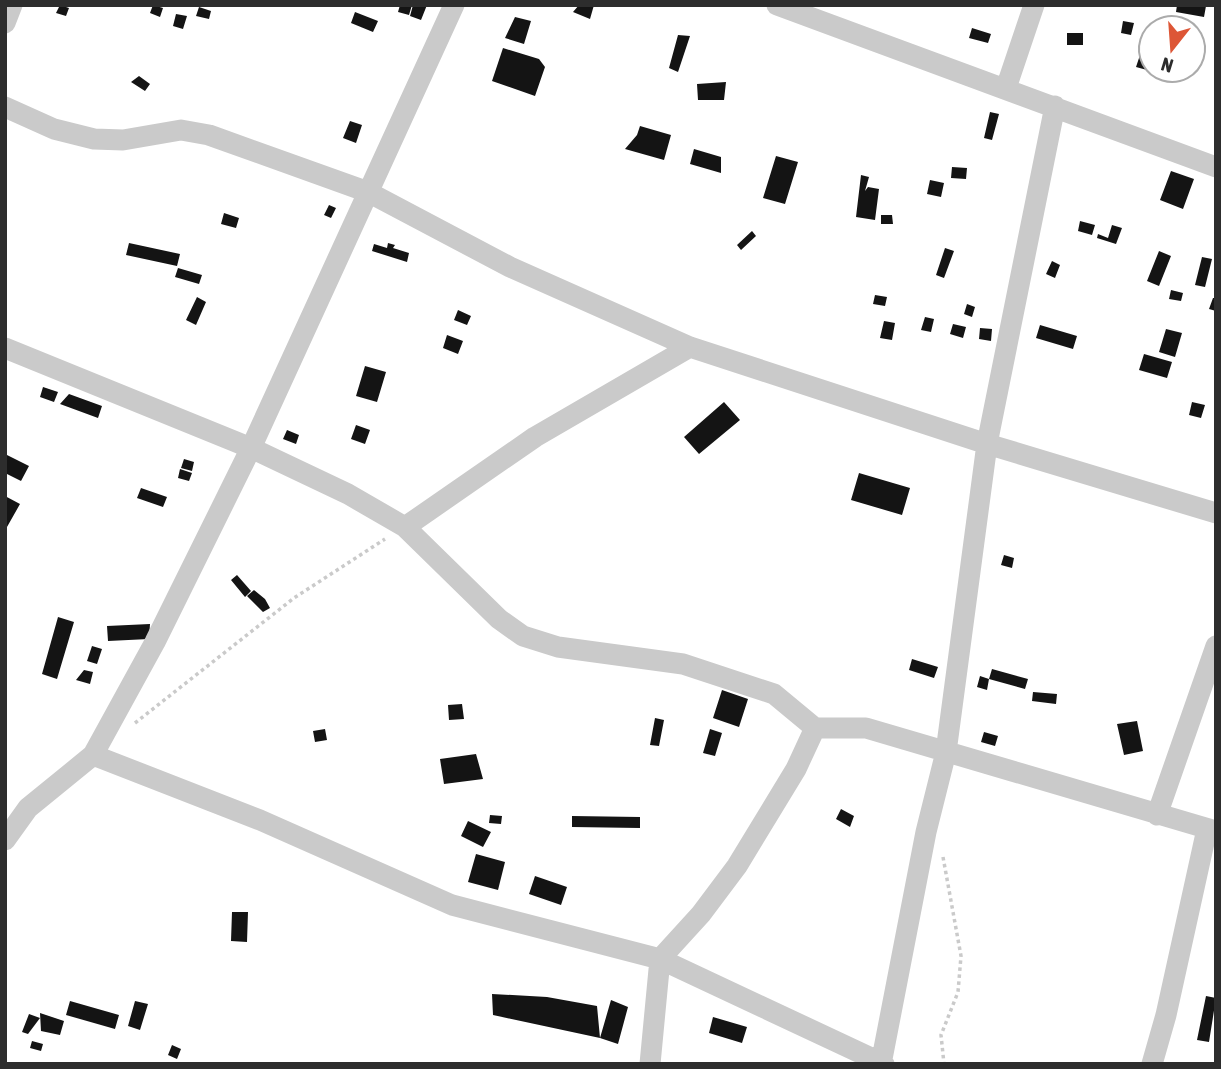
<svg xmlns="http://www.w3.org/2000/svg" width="1221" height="1069" font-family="'Asap Condensed',sans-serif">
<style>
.building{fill:#141414}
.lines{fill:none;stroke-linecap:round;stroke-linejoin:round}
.path{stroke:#cacaca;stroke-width:3.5;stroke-dasharray:3.5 3.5;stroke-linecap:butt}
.street{stroke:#cacaca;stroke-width:21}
</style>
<rect width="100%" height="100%" fill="#fff"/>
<!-- building -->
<path class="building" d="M 60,5 L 69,8 L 66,16 L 56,13 Z
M 153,5 L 163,8 L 160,17 L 150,13 Z
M 400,5 L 412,5 L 409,15 L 398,12 Z
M 413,5 L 427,5 L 421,20 L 410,16 Z
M 579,5 L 594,5 L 590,19 L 573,12 Z
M 1177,5 L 1206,6 L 1204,17 L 1176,12 Z
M 199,7 L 211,11 L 209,19 L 196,16 Z
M 355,12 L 378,21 L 373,32 L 351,23 Z
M 176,14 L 187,16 L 183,29 L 173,26 Z
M 515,17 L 531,21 L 524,44 L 505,38 Z
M 1123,21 L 1134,23 L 1131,35 L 1121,33 Z
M 972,28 L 991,34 L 988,43 L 969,38 Z
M 1067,33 L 1083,33 L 1083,45 L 1067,45 Z
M 678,35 L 690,36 L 678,72 L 669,68 Z
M 1193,39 L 1200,40 L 1198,50 L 1193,49 Z
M 503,48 L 539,59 L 545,67 L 535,96 L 492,81 Z
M 1140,55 L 1151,58 L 1147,70 L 1136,67 Z
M 1159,70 L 1175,70 L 1173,76 Z
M 139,76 L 150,84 L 145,91 L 131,82 Z
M 726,82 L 724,100 L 698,100 L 697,84 Z
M 990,112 L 999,114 L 992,140 L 984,138 Z
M 350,121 L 362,125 L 356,143 L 343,138 Z
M 640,126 L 671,135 L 664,160 L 625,149 L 637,135 Z
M 694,149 L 721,157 L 721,173 L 690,164 Z
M 776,156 L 798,162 L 785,204 L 763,198 Z
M 952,167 L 967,168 L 966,179 L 951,178 Z
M 1171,171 L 1194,179 L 1183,209 L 1160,200 Z
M 861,175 L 869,177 L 865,191 L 868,187 L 879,189 L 875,220 L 856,217 Z
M 930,180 L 944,183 L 941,197 L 927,194 Z
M 329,205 L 336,208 L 331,218 L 324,215 Z
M 224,213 L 239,218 L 236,228 L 221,224 Z
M 881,215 L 892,215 L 893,224 L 881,224 Z
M 1080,221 L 1095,225 L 1092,235 L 1078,231 Z
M 1112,225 L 1122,228 L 1116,244 L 1097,238 L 1098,234 L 1108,238 Z
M 752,231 L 756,236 L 741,250 L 737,245 Z
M 129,243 L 180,254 L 177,266 L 126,255 Z
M 388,243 L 395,245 L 393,248 L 409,253 L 407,262 L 372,251 L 374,244 L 387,248 Z
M 945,248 L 954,251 L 944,278 L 936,275 Z
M 1159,251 L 1171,256 L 1159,286 L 1147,281 Z
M 1202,257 L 1212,259 L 1205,287 L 1195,285 Z
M 1052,261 L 1060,265 L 1055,278 L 1046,274 Z
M 178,268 L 202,275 L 199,284 L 175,277 Z
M 1171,290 L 1183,293 L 1181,301 L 1169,299 Z
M 875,295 L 887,297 L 885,306 L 873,304 Z
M 197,297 L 206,302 L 196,325 L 186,320 Z
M 1213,298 L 1216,298 L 1216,311 L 1209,309 Z
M 967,304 L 975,307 L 972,317 L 964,314 Z
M 458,310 L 471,316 L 467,325 L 454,320 Z
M 925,317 L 934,319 L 931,332 L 921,330 Z
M 884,321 L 895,323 L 892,340 L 880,338 Z
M 953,324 L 966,327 L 963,338 L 950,334 Z
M 1040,325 L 1077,336 L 1073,349 L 1036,338 Z
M 980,328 L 992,329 L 991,341 L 979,339 Z
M 1166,329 L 1182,333 L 1175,357 L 1159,352 Z
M 447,335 L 463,341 L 458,354 L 443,348 Z
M 1144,354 L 1172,362 L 1167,378 L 1139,370 Z
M 365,366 L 386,372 L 377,402 L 356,396 Z
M 43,387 L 58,392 L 54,402 L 40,397 Z
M 69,394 L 102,406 L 98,418 L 60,404 Z
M 724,402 L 740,420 L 699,454 L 684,437 Z
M 1192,402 L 1205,405 L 1201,418 L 1189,415 Z
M 356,425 L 370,430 L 365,444 L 351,439 Z
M 287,430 L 299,435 L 296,444 L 283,439 Z
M 5,454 L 29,466 L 21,481 L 5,473 Z
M 184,459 L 194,462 L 192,471 L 181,468 Z
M 180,469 L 192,473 L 189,481 L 178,478 Z
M 859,473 L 910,488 L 902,515 L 851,500 Z
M 141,488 L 167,497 L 163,507 L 137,498 Z
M 5,496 L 20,504 L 7,527 L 5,526 Z
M 1004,555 L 1014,558 L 1012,568 L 1001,565 Z
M 237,575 L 251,591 L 245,597 L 231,580 Z
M 254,590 L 265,599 L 270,608 L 263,612 L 247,596 Z
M 58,617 L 74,622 L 57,679 L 42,674 Z
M 150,624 L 149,639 L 108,641 L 107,626 Z
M 92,646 L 102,649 L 97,664 L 87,661 Z
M 912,659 L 938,667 L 934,678 L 909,670 Z
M 992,669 L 1028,679 L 1025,689 L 989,679 L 987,690 L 977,687 L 980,676 L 989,679 Z
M 84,670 L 93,672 L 90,684 L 76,680 Z
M 722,690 L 748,699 L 739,727 L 713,718 Z
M 1033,692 L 1057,694 L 1056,704 L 1032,701 Z
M 462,704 L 464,719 L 449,720 L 448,705 Z
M 655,718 L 664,720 L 659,746 L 650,745 Z
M 1137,721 L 1143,751 L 1124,755 L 1117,724 Z
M 325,729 L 327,740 L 315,742 L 313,731 Z
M 710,729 L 722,733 L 715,756 L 703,753 Z
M 984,732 L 998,736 L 995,746 L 981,742 Z
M 476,754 L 483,779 L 444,784 L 440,759 Z
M 841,809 L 854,816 L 850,827 L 836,819 Z
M 490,815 L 502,816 L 501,824 L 489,823 Z
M 572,816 L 640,817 L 640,828 L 572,827 Z
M 468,821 L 491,832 L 483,847 L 461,836 Z
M 476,854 L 505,862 L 498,890 L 468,882 Z
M 535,876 L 567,887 L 561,905 L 529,894 Z
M 232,912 L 248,912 L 247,942 L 231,941 Z
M 492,994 L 547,997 L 597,1006 L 600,1038 L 493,1015 Z
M 1206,996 L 1216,998 L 1209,1042 L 1197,1040 Z
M 611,1000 L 628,1007 L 618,1044 L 600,1038 Z
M 70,1001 L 119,1015 L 115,1029 L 66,1015 Z
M 135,1001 L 148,1004 L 140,1030 L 128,1026 Z
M 40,1013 L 64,1021 L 60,1035 L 41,1031 Z
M 29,1014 L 40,1018 L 28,1034 L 22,1032 Z
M 713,1017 L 747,1027 L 742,1043 L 709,1033 Z
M 32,1041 L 43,1044 L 41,1051 L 30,1048 Z
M 172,1045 L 181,1049 L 177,1059 L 168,1055 Z"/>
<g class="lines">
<!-- path -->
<path class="path" d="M 135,723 L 294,598 L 385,539
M 943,857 L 961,956 L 958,992 L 941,1035 L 944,1064"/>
<!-- street -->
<path class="street" d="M 777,5 L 1216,167
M 5,23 L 12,5
M 1006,88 L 1034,5
M 5,107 L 54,129 L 94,139 L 123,140 L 181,130 L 209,135 L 368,192 L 510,267 L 690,347 L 987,444 L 1216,513
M 5,348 L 251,448 L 348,494 L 405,527 L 499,619 L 523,636 L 558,647 L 683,664 L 774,694 L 815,728 L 866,728 L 1216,831
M 405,527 L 535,437 L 690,347
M 93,755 L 260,820 L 452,905 L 660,959 L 884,1064
M 1157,815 L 1216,646
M 5,840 L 28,808 L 93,755 L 155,642 L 251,448 L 454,5
M 650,1064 L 660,959 L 701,914 L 737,866 L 796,769 L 815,728
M 881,1064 L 926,832 L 946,752 L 987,444 L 1055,106
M 1152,1064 L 1166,1015 L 1207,829"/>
</g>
<!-- border -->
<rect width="1221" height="1069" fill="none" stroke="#2d2d2d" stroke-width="14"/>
<!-- north arrow -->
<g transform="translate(1172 49) rotate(197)"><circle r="33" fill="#ffffff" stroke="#ababab" stroke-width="2"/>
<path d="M0-5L12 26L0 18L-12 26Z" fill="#dd5636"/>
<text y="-10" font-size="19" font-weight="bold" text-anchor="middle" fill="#2d2d2d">N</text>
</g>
</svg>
